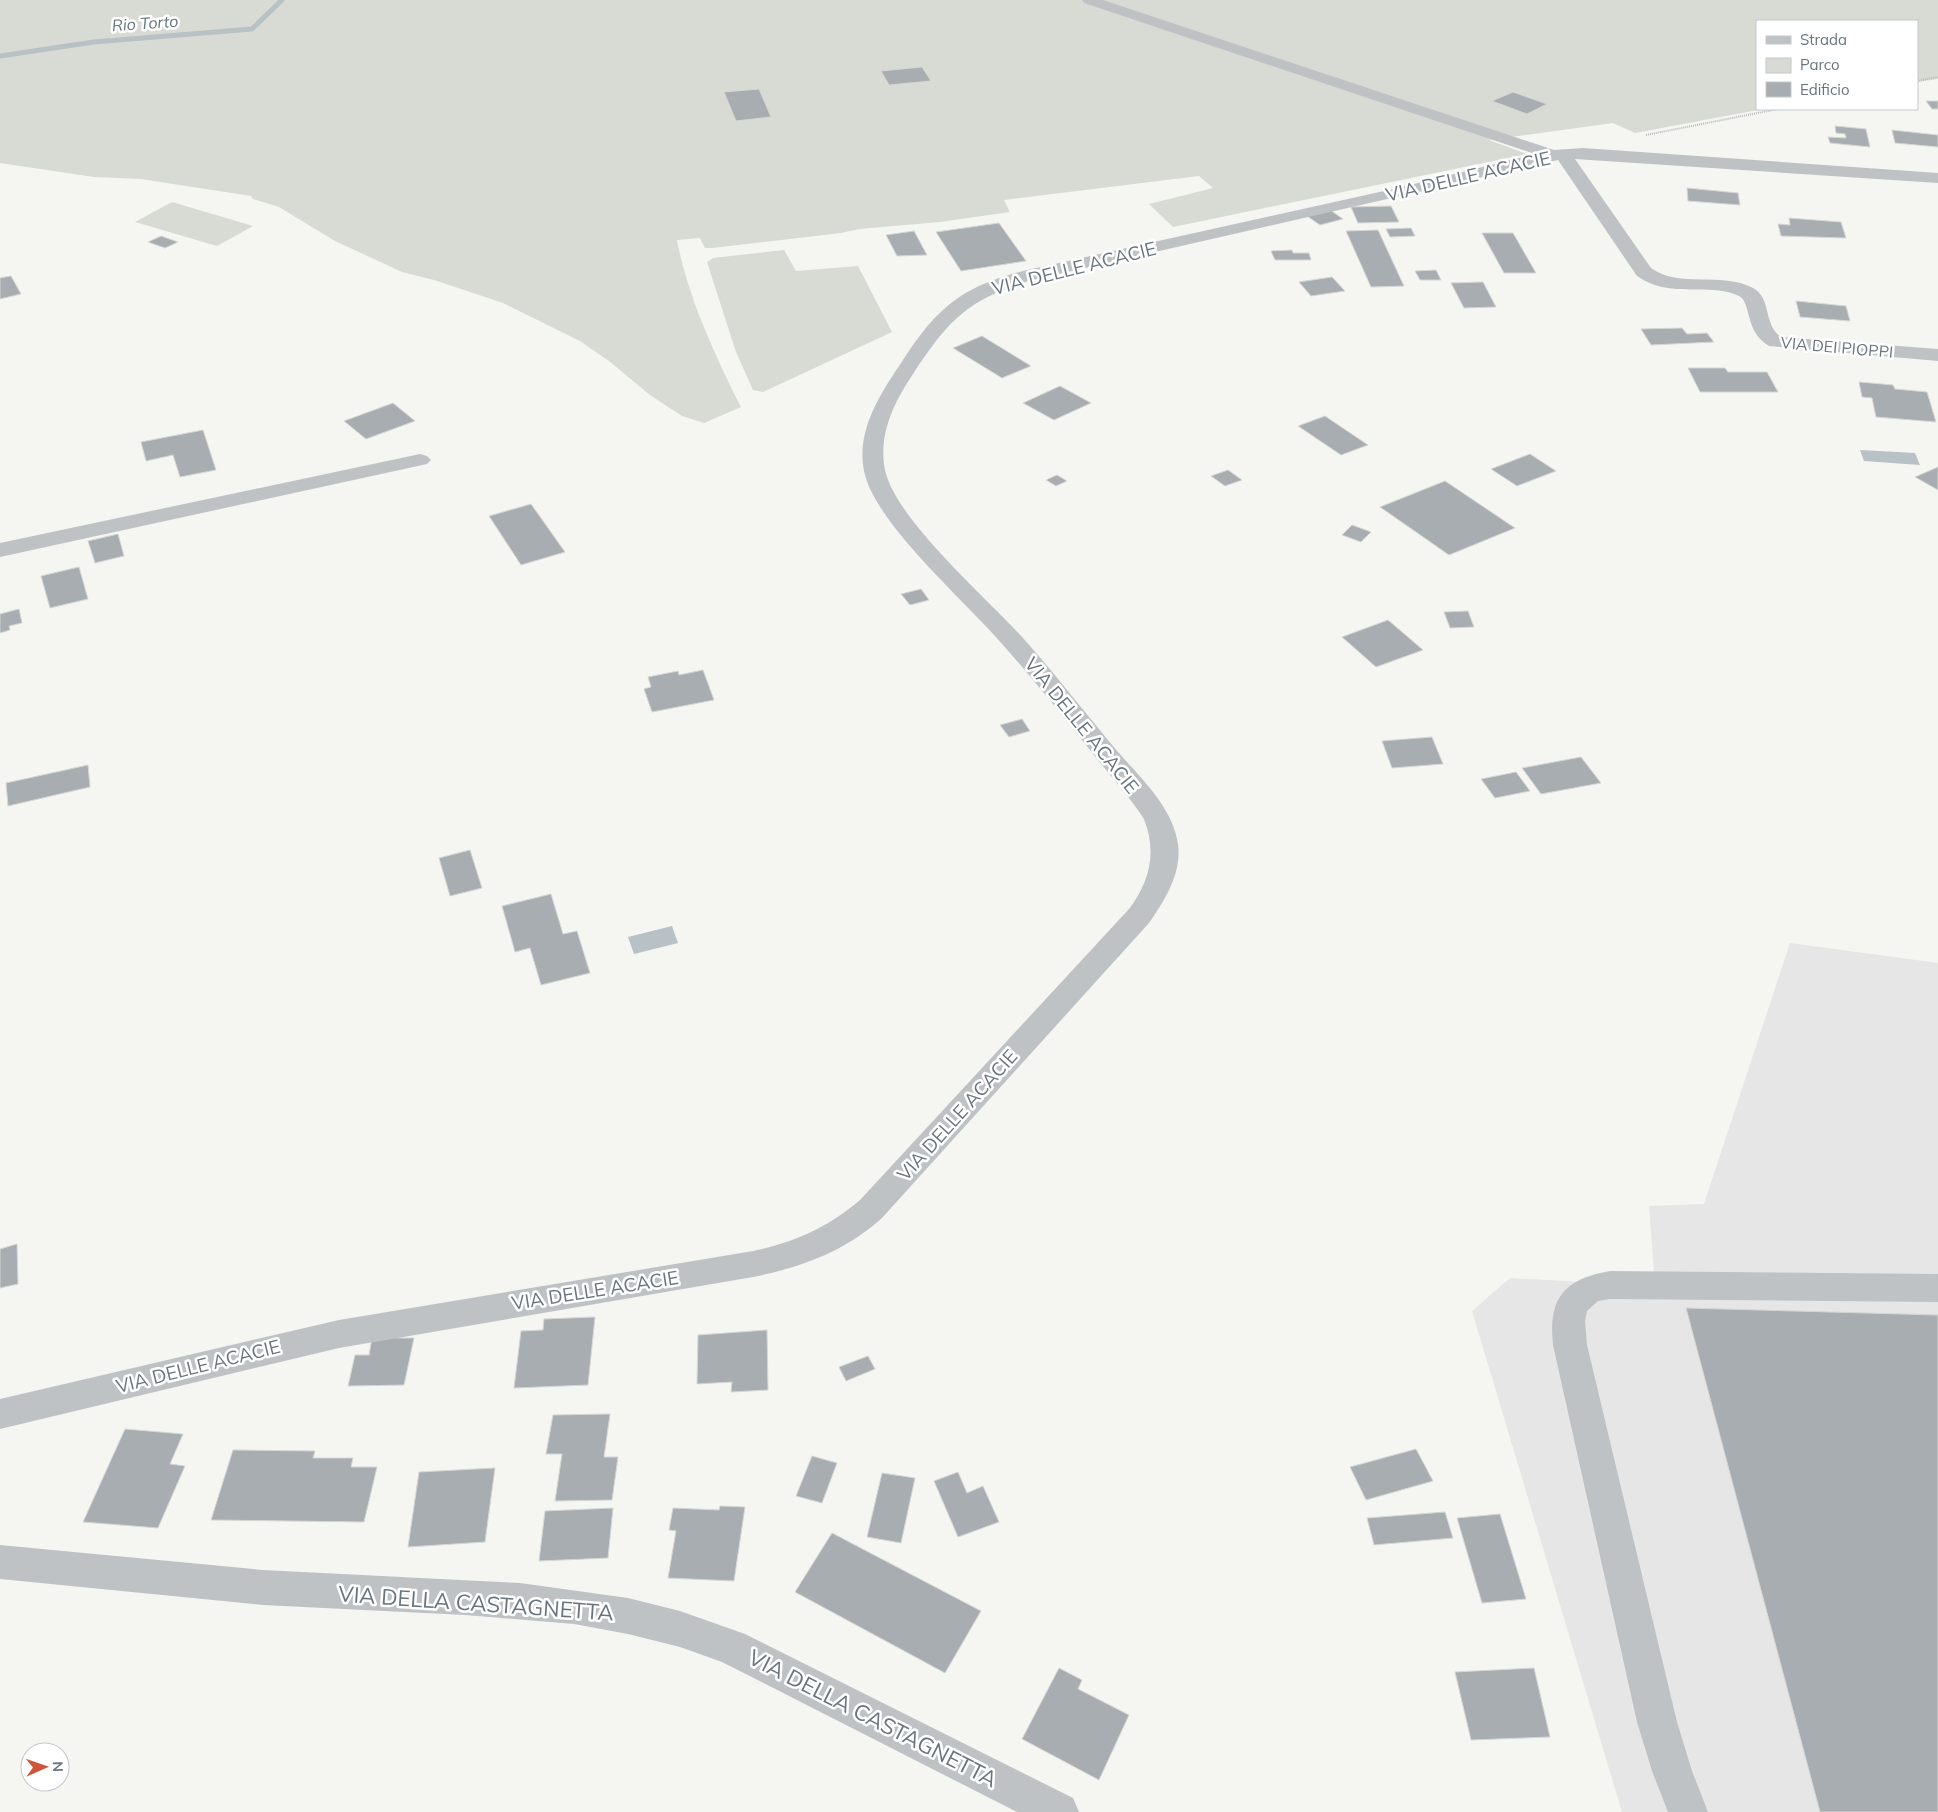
<svg xmlns="http://www.w3.org/2000/svg" width="1938" height="1812" font-family="Mulish,sans-serif">
<style>
.built{fill:#e5e6e5}
.green{fill:#d7dbd3}
.water{fill:#b8c1c5}
.lines{fill:none;stroke-linecap:round;stroke-linejoin:round}
.stream{stroke:#b8c1c5;stroke-width:5}
.building{fill:#a7adb1;stroke:#d6d6d4}
.path{stroke:#babcbe;stroke-width:2;stroke-dasharray:1 1;stroke-linecap:butt}
.minor{fill:#bfc2c5;fill-rule:evenodd}
.labels{text-anchor:middle;stroke-width:5;stroke-linejoin:round;paint-order:stroke}
.far-water-label{font-size:16px;font-style:italic;fill:#63767c;stroke:#fff}
.far-street-label{font-size:16px;fill:#68757f;stroke:#fff}
.street-label{font-size:19px;fill:#68757f;stroke:#fff}
.near-street-label{font-size:22px;fill:#68757f;stroke:#fff}
</style>
<rect width="100%" height="100%" fill="#f5f5f2"/>
<!-- built -->
<path class="built" d="M 1790,943 L 1938,963 L 1938,1812 L 1622,1812 L 1472,1311 L 1510,1278 L 1655,1286 L 1649,1206 L 1704,1204 Z"/>
<!-- green -->
<path class="green" d="M 0,0 L 1938,0 L 1938,79 L 1917,82 L 1917,21 L 1757,21 L 1757,109 L 1763,109 L 1635,133 L 1613,123 L 1489,140 L 1527,154 L 1173,227 L 1149,204 L 1213,188 L 1199,176 L 1004,200 L 1010,212 L 940,222 L 859,229 L 841,233 L 712,248 L 705,248 L 700,238 L 677,240 C 688,298 715,355 741,407 L 704,423 L 682,416 L 650,395 L 609,361 L 580,341 L 503,303 L 434,280 L 402,272 L 335,241 L 279,207 L 253,199 L 251,196 L 141,179 L 94,177 L 0,163 Z
M 172,202 L 253,226 L 217,246 L 135,222 Z
M 784,250 L 796,271 L 858,266 L 892,332 L 763,392 L 753,390 L 736,352 L 707,262 L 713,258 Z"/>
<!-- water -->
<path class="water" d="M 1860,450 L 1915,453 L 1920,465 L 1864,461 Z
M 672,926 L 678,943 L 634,954 L 628,937 Z"/>
<g class="lines">
<!-- stream -->
<path class="stream" d="M 0,56 L 94,42 L 252,29 L 282,0"/>
</g>
<!-- building -->
<path class="building" d="M 922,67 L 931,81 L 889,85 L 881,71 Z
M 759,89 L 771,117 L 736,121 L 724,92 Z
M 1513,92 L 1547,104 L 1527,114 L 1492,101 Z
M 1926,101 L 1938,101 L 1938,109 L 1932,109 Z
M 1835,126 L 1866,129 L 1870,147 L 1830,143 L 1828,137 L 1846,138 L 1845,134 L 1836,133 Z
M 1892,130 L 1938,135 L 1938,147 L 1895,143 Z
M 1687,188 L 1738,193 L 1740,205 L 1688,201 Z
M 1391,206 L 1399,222 L 1358,223 L 1351,207 Z
M 1330,210 L 1343,219 L 1320,225 L 1307,216 Z
M 1789,218 L 1841,222 L 1846,238 L 1781,236 L 1778,224 L 1790,225 Z
M 999,223 L 1026,261 L 961,271 L 936,232 Z
M 1411,228 L 1415,236 L 1390,237 L 1386,229 Z
M 1378,230 L 1404,286 L 1371,287 L 1346,231 Z
M 914,231 L 927,255 L 897,256 L 886,235 Z
M 1482,233 L 1513,233 L 1536,273 L 1504,273 Z
M 161,236 L 178,242 L 165,248 L 148,242 Z
M 1292,250 L 1293,253 L 1309,253 L 1311,260 L 1275,260 L 1271,251 Z
M 1436,270 L 1441,280 L 1420,280 L 1415,271 Z
M 11,276 L 21,294 L 0,299 L 0,278 Z
M 1332,277 L 1345,291 L 1311,296 L 1299,282 Z
M 1483,282 L 1496,307 L 1464,308 L 1451,283 Z
M 1796,301 L 1846,306 L 1850,321 L 1800,317 Z
M 1682,328 L 1687,334 L 1707,333 L 1714,342 L 1651,345 L 1641,329 Z
M 982,336 L 1031,366 L 1002,378 L 953,348 Z
M 1688,368 L 1725,368 L 1728,372 L 1767,372 L 1778,392 L 1700,392 Z
M 1859,382 L 1893,385 L 1895,389 L 1927,392 L 1936,422 L 1876,417 L 1872,398 L 1862,397 Z
M 1060,386 L 1091,403 L 1054,420 L 1023,403 Z
M 393,403 L 415,421 L 366,439 L 344,421 Z
M 1325,416 L 1368,445 L 1341,455 L 1298,426 Z
M 203,430 L 216,470 L 180,477 L 173,455 L 146,461 L 141,442 Z
M 1530,454 L 1556,471 L 1517,486 L 1491,469 Z
M 1938,467 L 1938,490 L 1915,477 Z
M 1228,470 L 1242,480 L 1225,486 L 1211,476 Z
M 1057,475 L 1067,481 L 1056,486 L 1046,480 Z
M 1445,481 L 1515,528 L 1449,555 L 1380,507 Z
M 531,504 L 565,552 L 521,565 L 489,516 Z
M 1352,525 L 1371,532 L 1361,542 L 1342,535 Z
M 118,534 L 124,556 L 95,563 L 88,541 Z
M 79,567 L 88,599 L 50,608 L 41,576 Z
M 921,589 L 929,600 L 910,605 L 901,594 Z
M 19,609 L 22,623 L 9,626 L 10,630 L 0,633 L 0,614 Z
M 1468,611 L 1474,627 L 1450,628 L 1444,612 Z
M 1388,620 L 1423,650 L 1376,667 L 1342,637 Z
M 703,670 L 714,700 L 652,712 L 644,689 L 651,687 L 648,677 L 678,671 L 679,675 Z
M 1022,719 L 1030,731 L 1009,737 L 1000,725 Z
M 1432,737 L 1443,764 L 1392,768 L 1382,741 Z
M 1581,757 L 1601,783 L 1541,794 L 1522,768 Z
M 88,765 L 90,787 L 8,806 L 6,783 Z
M 1516,772 L 1530,791 L 1495,798 L 1481,779 Z
M 470,850 L 482,888 L 450,896 L 439,858 Z
M 551,894 L 563,934 L 577,931 L 590,973 L 541,985 L 530,948 L 515,952 L 502,906 Z
M 17,1244 L 18,1284 L 0,1288 L 0,1249 Z
M 1686,1308 L 1938,1315 L 1938,1812 L 1820,1812 Z
M 595,1317 L 588,1385 L 514,1388 L 521,1331 L 543,1330 L 544,1319 Z
M 767,1330 L 768,1390 L 731,1392 L 732,1382 L 697,1384 L 698,1335 Z
M 372,1338 L 414,1338 L 404,1385 L 348,1386 L 355,1355 L 369,1355 Z
M 868,1356 L 875,1369 L 846,1381 L 839,1367 Z
M 610,1414 L 604,1457 L 618,1457 L 612,1500 L 555,1501 L 562,1454 L 546,1454 L 553,1415 Z
M 125,1429 L 183,1434 L 170,1464 L 185,1466 L 158,1528 L 83,1522 Z
M 1416,1449 L 1433,1481 L 1366,1500 L 1350,1467 Z
M 233,1450 L 315,1451 L 313,1458 L 353,1458 L 351,1467 L 377,1467 L 364,1522 L 211,1520 Z
M 812,1456 L 837,1463 L 822,1503 L 796,1496 Z
M 495,1468 L 485,1542 L 408,1547 L 419,1472 Z
M 958,1472 L 967,1493 L 983,1486 L 999,1522 L 958,1537 L 934,1481 Z
M 882,1473 L 915,1478 L 901,1543 L 867,1537 Z
M 720,1506 L 745,1507 L 734,1581 L 668,1578 L 676,1531 L 669,1530 L 673,1508 L 719,1510 Z
M 613,1508 L 608,1558 L 539,1561 L 545,1511 Z
M 1445,1512 L 1453,1538 L 1374,1545 L 1367,1518 Z
M 1500,1514 L 1526,1599 L 1482,1603 L 1457,1518 Z
M 832,1533 L 981,1611 L 945,1673 L 795,1592 Z
M 1059,1668 L 1082,1680 L 1078,1689 L 1129,1715 L 1099,1780 L 1022,1739 Z
M 1534,1668 L 1550,1737 L 1471,1740 L 1455,1672 Z"/>
<g class="lines">
<!-- path -->
<path class="path" d="M 1917,81 L 1938,77
M 1646,135 L 1778,109"/>
<!-- minor -->
<path class="minor" d="M 1082,0 L 1103,0 L 1554,150 L 1583,148 L 1938,173 L 1938,183 L 1575,159 L 1651,268 C 1680,289 1721,271 1753,288 C 1772,298 1763,325 1781,337 L 1938,349 L 1938,361 L 1769,346 C 1744,331 1752,303 1739,296 C 1709,281 1671,300 1637,276 L 1558,160 L 1028,281 C 966,301 948,321 913,374 C 894,402 878,435 885,470 C 896,520 987,598 1023,638 C 1056,675 1086,714 1118,752 C 1141,778 1173,808 1178,844 C 1182,873 1165,900 1149,923 L 882,1218 C 844,1252 802,1267 753,1277 L 339,1348 L 0,1429 L 0,1399 L 339,1320 L 753,1251 C 795,1242 827,1228 860,1200 L 1129,909 C 1150,881 1157,852 1144,819 C 1127,793 1105,770 1086,745 C 1056,708 1026,670 994,635 C 959,596 874,521 864,471 C 856,429 881,393 903,360 C 937,308 961,287 1023,271 L 1402,187 L 1535,154 L 1084,3 Z
M 420,454 L 427,456 L 431,460 L 427,464 L 0,557 L 0,543 Z
M 1610,1271 L 1938,1274 L 1938,1302 L 1610,1299 L 1598,1301 L 1587,1311 L 1585,1321 L 1587,1345 L 1677,1722 L 1692,1771 L 1708,1812 L 1668,1812 L 1652,1771 L 1637,1722 L 1553,1345 C 1548,1298 1564,1279 1610,1271 Z
M 0,1545 L 263,1570 L 520,1583 L 628,1598 L 680,1611 L 745,1634 L 1073,1798 L 1079,1812 L 1017,1812 L 722,1662 L 680,1647 L 628,1634 L 574,1624 L 465,1615 L 263,1605 L 0,1579 Z"/>
</g>
<g class="labels">
<!-- far-water labels -->
<g class="far-water-label">
<text transform="translate(145 23) rotate(-4)" y="6">Rio Torto</text>
</g>
<!-- far-street labels -->
<g class="far-street-label">
<text transform="translate(1837 347) rotate(5)" y="6">VIA DEI PIOPPI</text>
</g>
<!-- street labels -->
<g class="street-label">
<text transform="translate(1468 176) rotate(-13)" y="7">VIA DELLE ACACIE</text>
<text transform="translate(1074 268) rotate(-14)" y="7">VIA DELLE ACACIE</text>
<text transform="translate(1082 725) rotate(51)" y="7">VIA DELLE ACACIE</text>
<text transform="translate(957 1115) rotate(-48)" y="7">VIA DELLE ACACIE</text>
<text transform="translate(595 1290) rotate(-9)" y="7">VIA DELLE ACACIE</text>
<text transform="translate(198 1366) rotate(-14)" y="7">VIA DELLE ACACIE</text>
</g>
<!-- near-street labels -->
<g class="near-street-label">
<text transform="translate(476 1603) rotate(4)" y="8">VIA DELLA CASTAGNETTA</text>
<text transform="translate(873 1718) rotate(27)" y="8">VIA DELLA CASTAGNETTA</text>
</g>
</g>
<!-- legend -->
<rect x="1756" y="20" width="162" height="90" fill="#ffffff" stroke="#c3c8cc"/>
<rect x="1766" y="36" width="25" height="8" fill="#bfc2c5" stroke="#c3c8cc"/>
<text x="1800" y="45" font-size="15" fill="#68757f">Strada</text>
<rect x="1766" y="58" width="25" height="15" fill="#d7dbd3" stroke="#c3c8cc"/>
<text x="1800" y="70" font-size="15" fill="#68757f">Parco</text>
<rect x="1766" y="82" width="25" height="15" fill="#a7adb1" stroke="#c3c8cc"/>
<text x="1800" y="95" font-size="15" fill="#68757f">Edificio</text>
<!-- north arrow -->
<g transform="translate(45 1767) rotate(88)"><circle r="24" fill="#ffffff" stroke="#c3c8cc"/>
<path d="M0-4L9 19L0 12L-9 19Z" fill="#cd563a"/>
<text y="-8" font-size="14" font-weight="bold" text-anchor="middle" fill="#68757f">N</text>
</g>
</svg>
